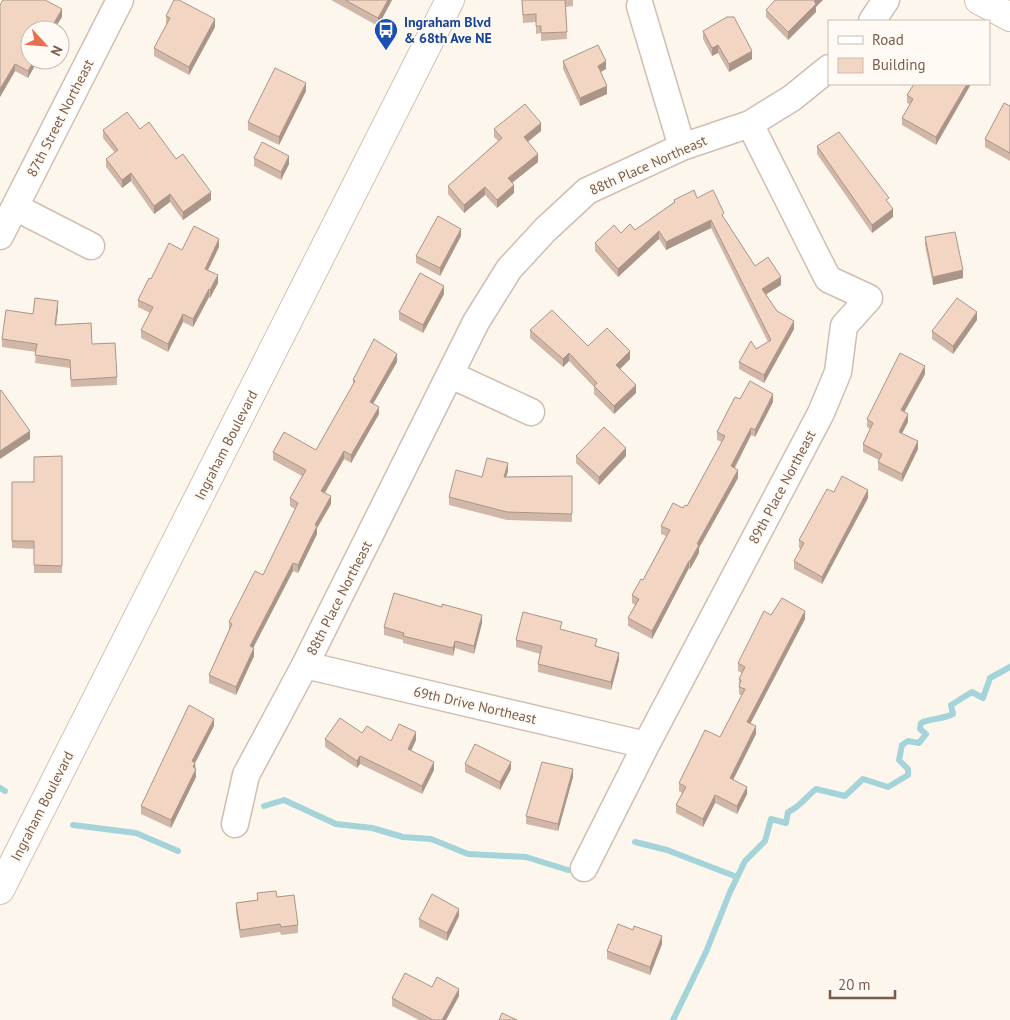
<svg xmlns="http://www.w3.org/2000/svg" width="1010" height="1020" font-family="'PT Sans',sans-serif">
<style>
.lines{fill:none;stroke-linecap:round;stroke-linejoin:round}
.stream{stroke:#a5d3da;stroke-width:6}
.minor-casing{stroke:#d1beb0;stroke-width:29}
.secondary-casing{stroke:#d6c0b0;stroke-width:30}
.minor{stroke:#fff;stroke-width:26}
.secondary{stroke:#fff;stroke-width:28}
.wall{fill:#d1b7a8}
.shaded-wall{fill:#aa9588}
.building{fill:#f3d5c3;stroke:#aa9588}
.labels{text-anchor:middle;stroke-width:4;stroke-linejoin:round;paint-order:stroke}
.transit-label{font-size:14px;font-weight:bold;fill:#164399;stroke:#fffaf3;text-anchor:start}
.street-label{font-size:14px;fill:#7a5c4d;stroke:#fffaf3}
</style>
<rect width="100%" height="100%" fill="#fdf6ec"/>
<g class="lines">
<!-- stream -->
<path class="stream" d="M 0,788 L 5,791
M 264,806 L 284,800 L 336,824 L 372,828 L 403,837 L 431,839 L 468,854 L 526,857 L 568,870
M 73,825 L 136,833 L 178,851
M 635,842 L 667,850 L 737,877
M 673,1020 L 706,952 L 730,892 L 745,861 L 765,841 L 771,819 L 786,823 L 788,812 C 799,808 807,796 816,789 L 845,796 L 863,779 L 888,787 L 908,775 L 908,769 L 899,760 L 902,745 L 908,741 L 919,743 L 926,734 L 920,729 L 921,723 C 930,718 941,720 953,714 L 951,705 L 972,692 L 983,698 L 990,678 L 1010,667"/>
<!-- minor casing -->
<g class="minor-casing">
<path id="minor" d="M 640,6 L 682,147
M 872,21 L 886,0
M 15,207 L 91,246
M 0,236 L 120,0
M 451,375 L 531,412
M 305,665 L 646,745
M 235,824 L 246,775 L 305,665 L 476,322 L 509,269 L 545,230 L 587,191 L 682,147 L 750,124 L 792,98 L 829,68
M 584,868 L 646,745 L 821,413 L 838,372 L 844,326 L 869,298 L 828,279 L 750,124"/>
</g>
<!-- secondary casing -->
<g class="secondary-casing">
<path id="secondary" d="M 979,0 L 1010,17
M 0,890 L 450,0"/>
</g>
<!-- minor -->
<use href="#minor" class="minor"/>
<!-- secondary -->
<use href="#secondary" class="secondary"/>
</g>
<!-- wall -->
<path class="wall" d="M 331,0 L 392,0 L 378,26 Z
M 522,0 L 573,0 L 573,6 L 566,7 L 567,39 L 541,41 L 541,33 L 536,34 L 536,22 L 523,23 Z
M 48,2 L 62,17 L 30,60 L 38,60 L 28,78 L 15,71 L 0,97 L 0,5 Z
M 816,7 L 816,12 L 788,40 L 766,17 L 766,10 Z
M 166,16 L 215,27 L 189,75 L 154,56 L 154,48 L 167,24 L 166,23 Z
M 703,31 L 752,59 L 729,72 L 718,53 L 712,56 L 703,39 Z
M 563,61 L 606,69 L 601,72 L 607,94 L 580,106 L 563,69 Z
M 914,84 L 971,84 L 936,145 L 902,125 L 902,118 L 910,104 L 907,103 L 907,95 Z
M 306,91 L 279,145 L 248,130 L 248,122 Z
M 1010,106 L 1010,161 L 985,147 L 985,139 Z
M 140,129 L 176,159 L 211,200 L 183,220 L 170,202 L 154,214 L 131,181 L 122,188 L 106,167 L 106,159 L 115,153 L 103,138 L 103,130 Z
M 494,129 L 541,131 L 528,141 L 538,162 L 512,183 L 514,193 L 497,208 L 485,195 L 464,213 L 448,194 L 448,186 L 498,141 L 494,137 Z
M 817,146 L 889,203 L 893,217 L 872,233 L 817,154 Z
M 254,158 L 289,164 L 281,180 L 254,166 Z
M 697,198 L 724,218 L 755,266 L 781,285 L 766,294 L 777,311 L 794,329 L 764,383 L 739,369 L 739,362 L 756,349 L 768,342 L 711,228 L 666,250 L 659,239 L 618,277 L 595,251 L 595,243 L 621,233 L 635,230 L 674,202 L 674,200 Z
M 461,236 L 440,276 L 416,263 L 416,256 Z
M 925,237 L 963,278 L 933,285 L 925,245 Z
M 219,247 L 208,270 L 218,283 L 210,298 L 209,297 L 193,327 L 183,322 L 168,352 L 141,338 L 141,330 L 150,313 L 138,307 L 138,300 L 151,279 L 182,250 Z
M 444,294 L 423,333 L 399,320 L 399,312 Z
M 58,309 L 56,325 L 92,344 L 117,377 L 117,385 L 71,387 L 70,368 L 35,363 L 36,352 L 2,347 L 2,339 L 33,314 Z
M 977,320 L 953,354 L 932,339 L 932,331 Z
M 530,330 L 588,346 L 630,359 L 620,369 L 636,393 L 614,414 L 594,394 L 594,387 L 569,361 L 563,367 L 530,338 Z
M 397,362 L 373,404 L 379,414 L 351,463 L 344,459 L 325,493 L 331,504 L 317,528 L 317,534 L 298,573 L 293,571 L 253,648 L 254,656 L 236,695 L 209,683 L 209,675 L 229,630 L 229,622 L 263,575 L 295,509 L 290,506 L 290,498 L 302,476 L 273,460 L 273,452 L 316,450 L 353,385 L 353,380 Z
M 925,374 L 904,412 L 908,422 L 902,433 L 918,449 L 902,482 L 878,470 L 878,462 L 879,460 L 863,452 L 863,444 L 870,429 L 867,427 L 867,419 Z
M 773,402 L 755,437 L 751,435 L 735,468 L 738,478 L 699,548 L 699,553 L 690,569 L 689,568 L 652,639 L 628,626 L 628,618 L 635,605 L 632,603 L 632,595 L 643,580 L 666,536 L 661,534 L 661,526 L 683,508 L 687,506 L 722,442 L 717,440 L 717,432 Z
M 62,456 L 62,573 L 34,573 L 34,549 L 12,548 L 12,482 L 34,482 Z
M 576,456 L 626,456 L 599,485 L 576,463 Z
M 508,471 L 506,477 L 572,476 L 572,522 L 507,520 L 449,505 L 449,497 L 482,477 Z
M 834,492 L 868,498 L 822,584 L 794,569 L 794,561 L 801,549 L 799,548 L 799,540 Z
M 771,615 L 805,619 L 750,724 L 756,734 L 733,780 L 747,794 L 737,814 L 715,803 L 703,827 L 676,813 L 676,805 L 682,793 L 679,791 L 679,783 L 720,737 L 742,696 L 739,694 L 739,679 L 742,673 L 738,671 L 738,663 Z
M 482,623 L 474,654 L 455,648 L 453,656 L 403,643 L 403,640 L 384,635 L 384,627 Z
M 562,629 L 597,646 L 619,660 L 611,690 L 538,672 L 538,664 L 540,654 L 516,647 L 516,640 Z
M 214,726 L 195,763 L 196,777 L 171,828 L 141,814 L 141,806 Z
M 362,733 L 391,741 L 416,740 L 411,751 L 434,770 L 422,794 L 360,764 L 357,768 L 325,747 L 325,739 Z
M 465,764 L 511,769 L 500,790 L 465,772 Z
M 573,777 L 558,831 L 526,824 L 526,816 Z
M 257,893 L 277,897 L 298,925 L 298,933 L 281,935 L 280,932 L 240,938 L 236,911 L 236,903 L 257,900 Z
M 459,916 L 447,941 L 419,927 L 419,919 Z
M 662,944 L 650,975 L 607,959 L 607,951 Z
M 432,987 L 459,996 L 446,1020 L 419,1020 L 392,1006 L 392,998 Z"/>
<!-- shaded-wall -->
<path class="shaded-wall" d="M 388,0 L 392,0 L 378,26 L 378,18 Z
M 815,0 L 823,0 L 816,7 L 816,12 L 788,40 L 788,32 Z
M 62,9 L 62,17 L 54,30 L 50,30 Z
M 215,19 L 215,27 L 189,75 L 189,67 Z
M 718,45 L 718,53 L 712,56 L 712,48 Z
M 752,51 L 752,59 L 729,72 L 729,64 Z
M 34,60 L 38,60 L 28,78 L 28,71 Z
M 606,61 L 606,69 L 598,73 L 598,66 Z
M 15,64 L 15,71 L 0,97 L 0,89 Z
M 306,83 L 306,91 L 279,145 L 279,137 Z
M 967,84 L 971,84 L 936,145 L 936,137 Z
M 607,86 L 607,94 L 580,106 L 580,98 Z
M 541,123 L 541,131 L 524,145 L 524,137 Z
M 538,154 L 538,162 L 508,186 L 508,178 Z
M 289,156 L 289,164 L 281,180 L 281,172 Z
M 131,173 L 131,181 L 122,188 L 122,180 Z
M 514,185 L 514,193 L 497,208 L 497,200 Z
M 485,187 L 485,195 L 464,213 L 464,205 Z
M 211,192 L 211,200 L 183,220 L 183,212 Z
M 170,194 L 170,202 L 154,214 L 154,206 Z
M 893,209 L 893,217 L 872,233 L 872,225 Z
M 711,220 L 711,228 L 666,250 L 666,242 Z
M 461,229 L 461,236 L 440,276 L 440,268 Z
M 659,231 L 659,239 L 618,277 L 618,269 Z
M 219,239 L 219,247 L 205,276 L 205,269 Z
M 963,270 L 963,278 L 933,285 L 933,277 Z
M 218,275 L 218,283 L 210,298 L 210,290 Z
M 781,277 L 781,285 L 762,297 L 762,289 Z
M 444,286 L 444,294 L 423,333 L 423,325 Z
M 209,289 L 209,297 L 193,327 L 193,319 Z
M 58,301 L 58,309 L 55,332 L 55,325 Z
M 977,312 L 977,320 L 953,354 L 953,346 Z
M 183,314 L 183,322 L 168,352 L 168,344 Z
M 794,321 L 794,329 L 764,383 L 764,375 Z
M 630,351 L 630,359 L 616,373 L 616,365 Z
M 569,353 L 569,361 L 563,367 L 563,359 Z
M 397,354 L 397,362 L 370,409 L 370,402 Z
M 925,366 L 925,374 L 901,418 L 901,410 Z
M 636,385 L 636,393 L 614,414 L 614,406 Z
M 773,394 L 773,402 L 755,437 L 755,430 Z
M 379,407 L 379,414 L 351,463 L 351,455 Z
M 908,414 L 908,422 L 899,439 L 899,432 Z
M 751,428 L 751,435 L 731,474 L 731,466 Z
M 30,431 L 30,439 L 0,459 L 0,451 Z
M 918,441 L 918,449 L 902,482 L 902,474 Z
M 626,448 L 626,456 L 599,485 L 599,477 Z
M 344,451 L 344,459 L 321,499 L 321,491 Z
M 508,463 L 508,471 L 504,484 L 504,477 Z
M 738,470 L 738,478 L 699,548 L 699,553 L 690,569 L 690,561 L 697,544 Z
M 868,490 L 868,498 L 822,584 L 822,577 Z
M 331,496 L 331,504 L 317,528 L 317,534 L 298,573 L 298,565 L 315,525 Z
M 689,561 L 689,568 L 652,639 L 652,631 Z
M 293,563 L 293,571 L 250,654 L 250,646 Z
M 805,611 L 805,619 L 747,730 L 747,722 Z
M 482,615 L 482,623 L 474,654 L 474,646 Z
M 455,641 L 455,648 L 453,656 L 453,648 Z
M 254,648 L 254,656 L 236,695 L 236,687 Z
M 619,653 L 619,660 L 611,690 L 611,682 Z
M 214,719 L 214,726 L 192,769 L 192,761 Z
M 756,726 L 756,734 L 730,786 L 730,778 Z
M 416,732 L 416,740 L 408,757 L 408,749 Z
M 360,756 L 360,764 L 357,768 L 357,761 Z
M 434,762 L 434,770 L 422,794 L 422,786 Z
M 511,762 L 511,769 L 500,790 L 500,782 Z
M 195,763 L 196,777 L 171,828 L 171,820 Z
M 573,769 L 573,777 L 558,831 L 558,824 Z
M 747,787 L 747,794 L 737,814 L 737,806 Z
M 715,795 L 715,803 L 703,827 L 703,819 Z
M 459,909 L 459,916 L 447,941 L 447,933 Z
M 662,936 L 662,944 L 650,975 L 650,967 Z
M 459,989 L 459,996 L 446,1020 L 442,1020 Z"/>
<!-- building -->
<path class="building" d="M 3,0 L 45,0 L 62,9 L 50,30 L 30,30 L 30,60 L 34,60 L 28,71 L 15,64 L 0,89 L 0,5 Z
M 174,0 L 179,0 L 215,19 L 189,67 L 154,48 L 170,18 L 166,16 Z
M 345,0 L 388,0 L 378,18 Z
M 522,0 L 565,0 L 567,32 L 541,33 L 541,26 L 536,26 L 536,14 L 523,15 Z
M 775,0 L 815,0 L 814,1 L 816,4 L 788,32 L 766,10 Z
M 727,17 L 734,17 L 752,51 L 729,64 L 718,45 L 712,48 L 703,31 Z
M 598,45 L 606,61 L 598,66 L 607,86 L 580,98 L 563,61 Z
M 275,68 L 306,83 L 279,137 L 248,122 Z
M 914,84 L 967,84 L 936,137 L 902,118 L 913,99 L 907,95 Z
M 1004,103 L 1010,106 L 1010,153 L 985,139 Z
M 525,104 L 541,123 L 524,137 L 538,154 L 508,178 L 514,185 L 497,200 L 485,187 L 464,205 L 448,186 L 502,138 L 494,129 Z
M 127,112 L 140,129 L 149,122 L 176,159 L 183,154 L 211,192 L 183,212 L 170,194 L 154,206 L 131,173 L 122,180 L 106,159 L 118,150 L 103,130 Z
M 839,132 L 889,198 L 886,200 L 893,209 L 872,225 L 817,146 Z
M 262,142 L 289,156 L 281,172 L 254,158 Z
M 694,190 L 697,198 L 713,190 L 724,213 L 722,215 L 755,266 L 768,257 L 781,277 L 762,289 L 777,311 L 794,321 L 764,375 L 739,362 L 751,341 L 756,349 L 771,340 L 711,220 L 666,242 L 659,231 L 618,269 L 595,243 L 614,225 L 621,233 L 630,224 L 635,230 L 675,202 L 674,200 Z
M 438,216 L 461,229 L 440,268 L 416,256 Z
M 194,226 L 219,239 L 205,269 L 218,275 L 210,290 L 209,289 L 193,319 L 183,314 L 168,344 L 141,330 L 153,307 L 138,300 L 149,278 L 151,279 L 169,243 L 182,250 Z
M 955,232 L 963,270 L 933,277 L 925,237 Z
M 420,273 L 444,286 L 423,325 L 399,312 Z
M 35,298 L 58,301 L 55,325 L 91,323 L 92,344 L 115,343 L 117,377 L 71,380 L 70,360 L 35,355 L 37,344 L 2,339 L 6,310 L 33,314 Z
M 957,298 L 977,312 L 953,346 L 932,331 Z
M 552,310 L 588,346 L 607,328 L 630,351 L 616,365 L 636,385 L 614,406 L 594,386 L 597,383 L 569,353 L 563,359 L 530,330 Z
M 374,339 L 397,354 L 370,402 L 379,407 L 351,455 L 344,451 L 321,491 L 331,496 L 315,525 L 317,526 L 298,565 L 293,563 L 250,646 L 254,648 L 236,687 L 209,675 L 232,624 L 229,622 L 255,571 L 263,575 L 298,503 L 290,498 L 306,470 L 273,452 L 284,432 L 316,450 L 355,381 L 353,380 Z
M 900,353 L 925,366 L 901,410 L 908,414 L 899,432 L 918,441 L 902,474 L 878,462 L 882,454 L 863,444 L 873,423 L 867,419 Z
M 750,381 L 773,394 L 755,430 L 751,428 L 731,466 L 738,470 L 697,544 L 699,545 L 690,561 L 689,561 L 652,631 L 628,618 L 639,599 L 632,595 L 641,579 L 643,580 L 670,530 L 661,526 L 673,503 L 683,508 L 685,505 L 687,506 L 725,436 L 717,432 L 735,397 L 740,399 Z
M 1,390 L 30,431 L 0,451 L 0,391 Z
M 604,427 L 626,448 L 599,477 L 576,456 Z
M 62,456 L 62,566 L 34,565 L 34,541 L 12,541 L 12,482 L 34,482 L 34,457 Z
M 487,458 L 508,463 L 504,477 L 572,476 L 572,514 L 507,512 L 449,497 L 456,470 L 482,477 Z
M 842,476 L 868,490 L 822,577 L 794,561 L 804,543 L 799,540 L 827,489 L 834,492 Z
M 394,593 L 442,607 L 442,604 L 482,615 L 474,646 L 455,641 L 453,648 L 403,636 L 404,633 L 384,627 Z
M 782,598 L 805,611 L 747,722 L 756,726 L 730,778 L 747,787 L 737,806 L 715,795 L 703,819 L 676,805 L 686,787 L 679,783 L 705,730 L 720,737 L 745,689 L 739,687 L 741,680 L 739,679 L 745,667 L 738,663 L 764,611 L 771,615 Z
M 523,612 L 562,622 L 560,629 L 597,639 L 595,646 L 619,653 L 611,682 L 538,664 L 542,646 L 516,640 Z
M 189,705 L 214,719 L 192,761 L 195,763 L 193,767 L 196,769 L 171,820 L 141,806 Z
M 340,718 L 362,733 L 367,726 L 391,741 L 399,724 L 416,732 L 408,749 L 434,762 L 422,786 L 360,756 L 357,761 L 325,739 Z
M 475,744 L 511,762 L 500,782 L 465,764 Z
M 542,762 L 573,769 L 558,824 L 526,816 Z
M 276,891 L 277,897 L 294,895 L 298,925 L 281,927 L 280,924 L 240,930 L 236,903 L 258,900 L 257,893 Z
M 432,894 L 459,909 L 447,933 L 419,919 Z
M 618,924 L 633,930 L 634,926 L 662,936 L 650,967 L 607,951 Z
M 405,973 L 432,987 L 437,977 L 459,989 L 442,1020 L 433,1020 L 392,998 Z
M 502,1013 L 517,1020 L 499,1020 Z"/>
<!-- icons -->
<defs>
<g id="bus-pin" transform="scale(1.25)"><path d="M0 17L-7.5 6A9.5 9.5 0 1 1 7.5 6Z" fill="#1a4fb4" stroke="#fffaf3"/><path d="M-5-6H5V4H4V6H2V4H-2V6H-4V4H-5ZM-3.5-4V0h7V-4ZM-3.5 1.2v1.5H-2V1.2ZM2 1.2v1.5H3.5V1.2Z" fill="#fff"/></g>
</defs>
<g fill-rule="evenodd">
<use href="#bus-pin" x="386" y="30"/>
</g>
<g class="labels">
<!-- transit labels -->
<g class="transit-label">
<text x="404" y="27">Ingraham Blvd<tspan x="404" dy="16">&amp; 68th Ave NE</tspan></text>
</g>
<!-- street labels -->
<g class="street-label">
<text transform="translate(60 118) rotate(-63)" y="5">87th Street Northeast</text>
<text transform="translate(648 165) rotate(-24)" y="5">88th Place Northeast</text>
<text transform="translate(226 445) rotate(-63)" y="5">Ingraham Boulevard</text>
<text transform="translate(782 487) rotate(-62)" y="5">89th Place Northeast</text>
<text transform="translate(339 598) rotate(-63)" y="5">88th Place Northeast</text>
<text transform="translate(475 705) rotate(13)" y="5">69th Drive Northeast</text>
<text transform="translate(42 806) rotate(-63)" y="5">Ingraham Boulevard</text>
</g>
</g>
<!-- legend -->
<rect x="828" y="20" width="162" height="65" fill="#fffaf3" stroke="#cabbb1"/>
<rect x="838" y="36" width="25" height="8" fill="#ffffff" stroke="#cabbb1"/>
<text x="872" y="45" font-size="15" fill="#7a5c4d">Road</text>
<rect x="838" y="58" width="25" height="15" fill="#f3d5c3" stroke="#cabbb1"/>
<text x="872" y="70" font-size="15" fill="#7a5c4d">Building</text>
<!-- north arrow -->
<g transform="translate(45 45) rotate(116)"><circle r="24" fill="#fffaf3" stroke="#cabbb1"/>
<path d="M0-4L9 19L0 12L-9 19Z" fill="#e76f51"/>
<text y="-8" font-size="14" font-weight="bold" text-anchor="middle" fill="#7a5c4d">N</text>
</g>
<!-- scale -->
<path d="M830 990v8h65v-8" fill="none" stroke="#7a5c4d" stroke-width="2.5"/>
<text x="838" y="990" font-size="15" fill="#7a5c4d" stroke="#fffaf3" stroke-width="4" paint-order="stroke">20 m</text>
</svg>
